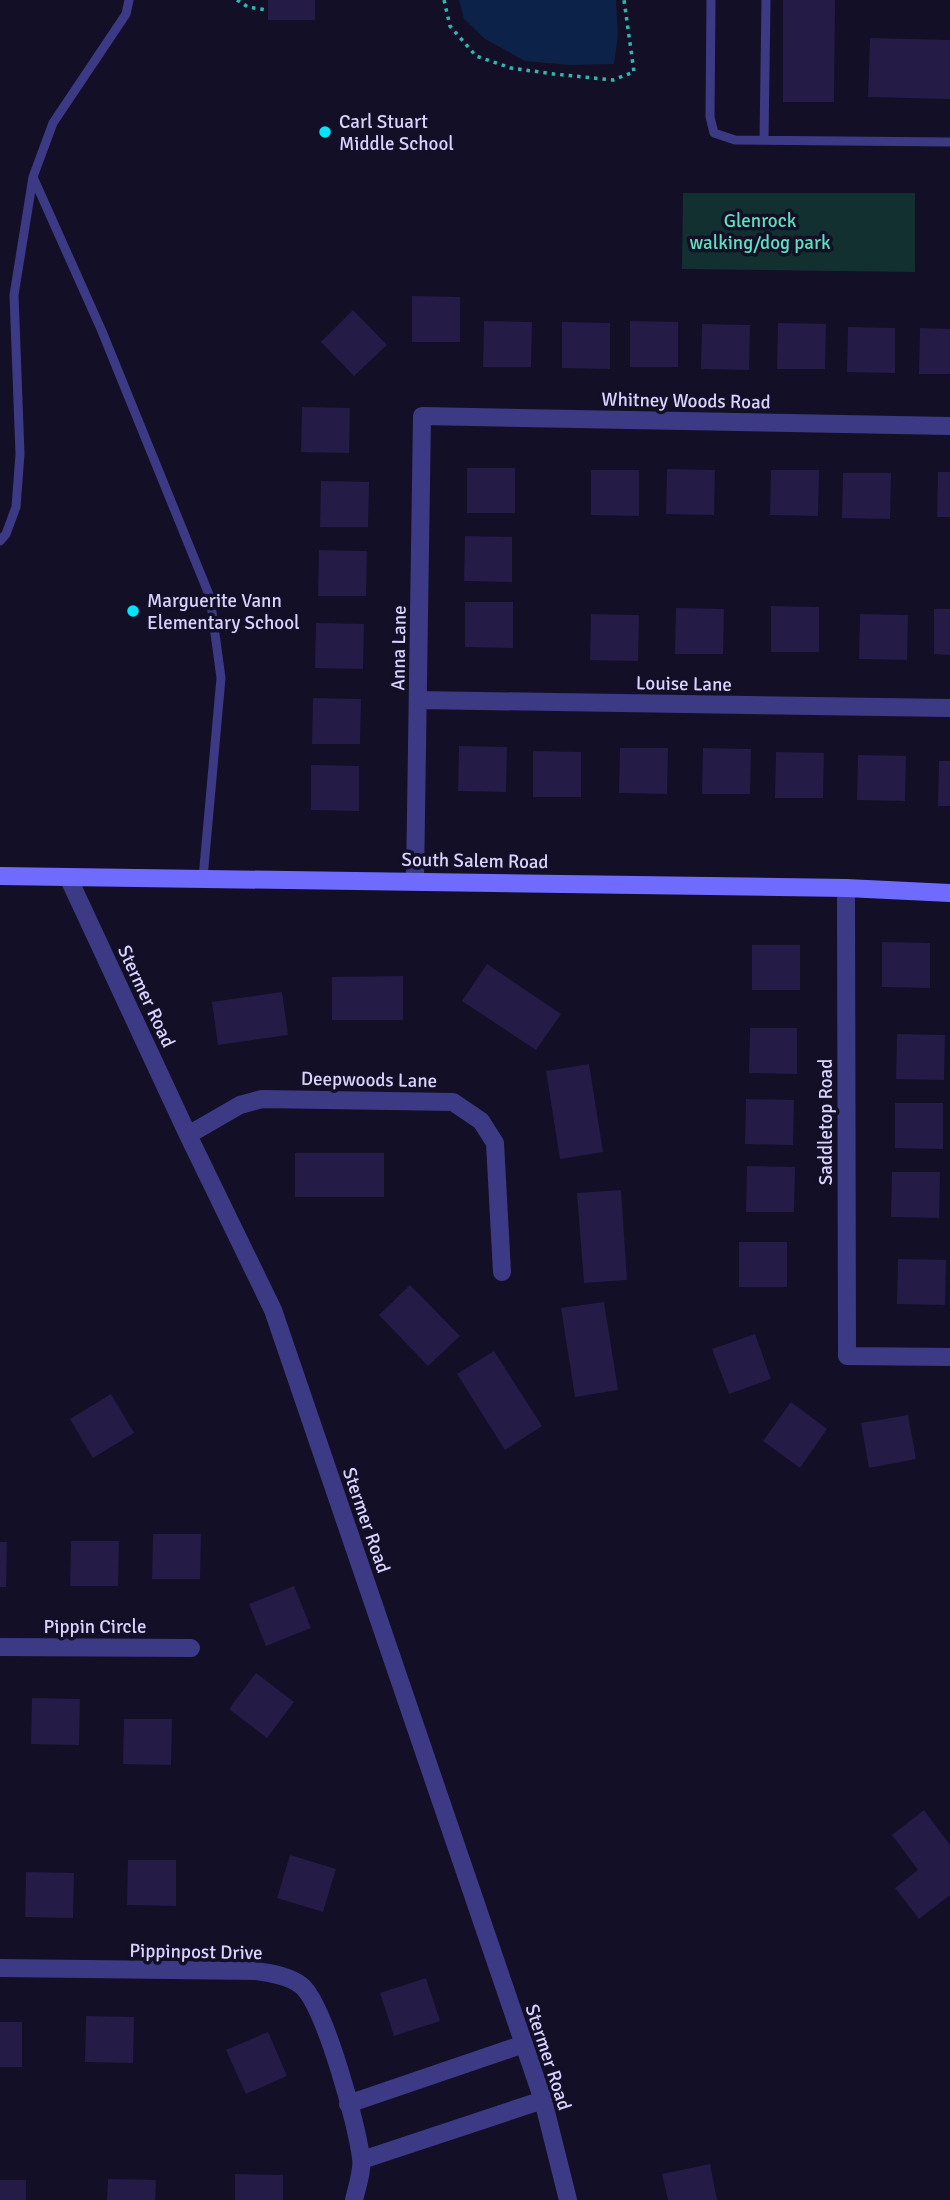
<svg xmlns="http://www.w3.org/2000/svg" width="950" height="2200" font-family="Signika,sans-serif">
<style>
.green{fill:#12302f}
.water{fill:#0c2248}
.building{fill:#241b47}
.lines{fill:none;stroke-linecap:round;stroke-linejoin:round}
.path{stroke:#2fb8b0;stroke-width:3.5;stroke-dasharray:3.5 5;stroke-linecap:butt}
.lane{stroke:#3d3a85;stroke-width:9}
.street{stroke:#3d3a85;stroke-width:18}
.secondary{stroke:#6f6bff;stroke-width:18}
.poi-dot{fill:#00e5ff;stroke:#130f26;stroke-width:2.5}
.labels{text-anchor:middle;stroke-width:7;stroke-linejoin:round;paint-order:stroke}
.poi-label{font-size:19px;fill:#d9d4ff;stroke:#130f26;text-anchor:start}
.park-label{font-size:19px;fill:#5fe0c0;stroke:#130f26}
.street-label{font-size:19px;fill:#d9d4ff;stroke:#130f26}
</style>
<rect width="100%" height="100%" fill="#130f26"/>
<!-- green -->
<path class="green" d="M 683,193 L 915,193 L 915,272 L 682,269 Z"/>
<!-- water -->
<path class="water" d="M 459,0 L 616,0 L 618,35 L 614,64 L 570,65 L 525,61 L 485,39 L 464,19 Z"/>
<!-- building -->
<path class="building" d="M 268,0 L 315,0 L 315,20 L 268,20 Z
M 783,0 L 835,0 L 834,102 L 783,102 Z
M 870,38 L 950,40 L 950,99 L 868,97 Z
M 412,296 L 460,297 L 460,342 L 412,342 Z
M 353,310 L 387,345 L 354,376 L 321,342 Z
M 484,321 L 532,322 L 531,367 L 483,367 Z
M 630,321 L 678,322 L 678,367 L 630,367 Z
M 562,322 L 610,323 L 610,369 L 562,368 Z
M 778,323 L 826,324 L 825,369 L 777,369 Z
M 702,324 L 750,325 L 749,370 L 701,369 Z
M 848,327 L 895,328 L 895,373 L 847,372 Z
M 920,328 L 950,329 L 950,374 L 919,374 Z
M 302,407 L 350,408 L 349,453 L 301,452 Z
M 467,468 L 515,468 L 515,513 L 467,513 Z
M 667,469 L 715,470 L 714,515 L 666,514 Z
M 591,470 L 639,470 L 639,516 L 591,515 Z
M 771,470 L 819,470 L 818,516 L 770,515 Z
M 938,472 L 950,472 L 950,517 L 937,517 Z
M 843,473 L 891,473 L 890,519 L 842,518 Z
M 321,481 L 369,482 L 368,527 L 320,527 Z
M 465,536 L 512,537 L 512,582 L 464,581 Z
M 319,550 L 367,551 L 366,596 L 318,596 Z
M 465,602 L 513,602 L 513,648 L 465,647 Z
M 771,606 L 819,607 L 819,652 L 771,652 Z
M 676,608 L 724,609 L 723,654 L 675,654 Z
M 934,609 L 950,609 L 950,655 L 934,654 Z
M 591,614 L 639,615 L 638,661 L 590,660 Z
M 860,614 L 908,615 L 907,660 L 859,659 Z
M 316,623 L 364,624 L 363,669 L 315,668 Z
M 313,698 L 361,699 L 360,744 L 312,744 Z
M 459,746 L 507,747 L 506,792 L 458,791 Z
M 620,748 L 668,748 L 667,794 L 619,793 Z
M 703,748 L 751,749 L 750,794 L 702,794 Z
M 533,751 L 581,752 L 581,797 L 533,797 Z
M 776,752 L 824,753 L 823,798 L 775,798 Z
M 858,755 L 906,756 L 905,801 L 857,800 Z
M 939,761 L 950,761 L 950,806 L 938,806 Z
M 311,765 L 359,766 L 359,811 L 311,810 Z
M 882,942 L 930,943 L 930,988 L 882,987 Z
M 752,945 L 800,945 L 800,990 L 752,990 Z
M 487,964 L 561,1014 L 536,1050 L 462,1001 Z
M 403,976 L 403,1020 L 332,1020 L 332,977 Z
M 282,992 L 288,1035 L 218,1045 L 212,1002 Z
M 750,1028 L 797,1028 L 797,1074 L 749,1073 Z
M 897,1034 L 945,1035 L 944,1080 L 896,1079 Z
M 589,1064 L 603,1152 L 560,1159 L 546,1071 Z
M 746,1099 L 794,1100 L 793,1145 L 745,1144 Z
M 895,1103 L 943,1103 L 943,1149 L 895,1148 Z
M 295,1153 L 384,1153 L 384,1197 L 295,1197 Z
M 747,1166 L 795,1167 L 794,1212 L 746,1212 Z
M 892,1172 L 940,1172 L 939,1218 L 891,1217 Z
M 621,1190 L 627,1280 L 584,1283 L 577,1193 Z
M 739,1242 L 787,1242 L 787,1287 L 739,1287 Z
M 898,1259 L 946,1260 L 945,1305 L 897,1304 Z
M 410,1285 L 460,1336 L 428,1366 L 379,1315 Z
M 604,1302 L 618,1390 L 575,1397 L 561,1308 Z
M 755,1334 L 771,1379 L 729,1394 L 712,1349 Z
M 494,1351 L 542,1426 L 505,1450 L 457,1374 Z
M 111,1394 L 134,1433 L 93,1458 L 70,1419 Z
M 791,1402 L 827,1429 L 800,1468 L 763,1441 Z
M 908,1415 L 916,1459 L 869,1468 L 861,1423 Z
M 153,1534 L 201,1534 L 200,1579 L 152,1579 Z
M 71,1541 L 119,1541 L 118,1586 L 70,1586 Z
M 0,1542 L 7,1542 L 6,1587 L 0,1587 Z
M 294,1586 L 311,1628 L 266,1646 L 249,1604 Z
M 256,1673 L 294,1702 L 267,1738 L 229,1709 Z
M 32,1698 L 80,1699 L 79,1745 L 31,1744 Z
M 124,1719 L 172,1719 L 171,1765 L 123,1764 Z
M 924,1810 L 950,1845 L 950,1895 L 919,1919 L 895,1888 L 918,1870 L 892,1835 Z
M 290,1855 L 336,1869 L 323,1912 L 277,1898 Z
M 128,1860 L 176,1860 L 176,1906 L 127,1905 Z
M 26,1872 L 74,1873 L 73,1918 L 25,1917 Z
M 426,1978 L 440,2021 L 394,2036 L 380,1993 Z
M 86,2016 L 134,2017 L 133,2063 L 85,2062 Z
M 0,2022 L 22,2022 L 22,2067 L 0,2067 Z
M 268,2032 L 287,2076 L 246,2094 L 226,2050 Z
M 710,2164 L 717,2200 L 668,2200 L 662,2174 Z
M 235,2174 L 283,2175 L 283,2200 L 235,2200 Z
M 108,2179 L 156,2180 L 155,2200 L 107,2200 Z
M 0,2180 L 26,2180 L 26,2200 L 0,2200 Z"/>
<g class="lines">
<!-- path -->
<path class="path" d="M 237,0 L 248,7 L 267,10
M 444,0 L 450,26 L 476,56 L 511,68 L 554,74 L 613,80 L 634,72 L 624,0"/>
<!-- lane -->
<path class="lane" d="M 711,0 L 710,117 L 714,133 L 735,140 L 950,142
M 764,140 L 766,0
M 33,177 L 101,329 L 210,597 L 221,678 L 203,878
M 0,541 L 6,534 L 16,507 L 20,454 L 14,295 L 33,177 L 53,123 L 126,14 L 129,0"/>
<!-- street -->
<path class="street" d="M 418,700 L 950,708
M 68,877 L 188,1135 L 273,1310 L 543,2100 L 568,2200
M 415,880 L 422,416 L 950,426
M 846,888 L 847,1356 L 950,1357
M 188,1135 L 240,1105 L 262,1099 L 453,1102 L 481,1121 L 495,1143 L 502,1272
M 0,1647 L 191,1648
M 0,1968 L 256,1971 C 270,1973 290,1976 302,1986 C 325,2007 357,2124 361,2158 C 363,2170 357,2187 354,2200
M 348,2104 L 524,2044
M 362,2160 L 543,2100"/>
<!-- secondary -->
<path class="secondary" d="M 0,876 L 846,888 L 950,893"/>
</g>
<!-- markers -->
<g class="poi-dot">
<circle cx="325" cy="132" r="7"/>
<circle cx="133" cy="611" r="7"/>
</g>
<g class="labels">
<!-- poi labels -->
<g class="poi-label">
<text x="339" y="128">Carl Stuart<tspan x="339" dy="22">Middle School</tspan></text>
<text x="147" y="607">Marguerite Vann<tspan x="147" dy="22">Elementary School</tspan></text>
</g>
<!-- park labels -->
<g class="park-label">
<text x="760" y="227">Glenrock<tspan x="760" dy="22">walking/dog park</tspan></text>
</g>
<!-- street labels -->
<g class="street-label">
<text transform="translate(686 400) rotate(1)" y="7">Whitney Woods Road</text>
<text transform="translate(398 648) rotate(-89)" y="7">Anna Lane</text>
<text transform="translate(684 683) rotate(1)" y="7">Louise Lane</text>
<text transform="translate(475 860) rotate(1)" y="7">South Salem Road</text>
<text transform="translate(147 996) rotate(65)" y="7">Stermer Road</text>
<text transform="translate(369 1079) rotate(1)" y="7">Deepwoods Lane</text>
<text transform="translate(825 1122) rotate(-90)" y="7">Saddletop Road</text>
<text transform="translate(367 1520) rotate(71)" y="7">Stermer Road</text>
<text x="95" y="1633">Pippin Circle</text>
<text transform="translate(196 1951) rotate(1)" y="7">Pippinpost Drive</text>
<text transform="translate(549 2057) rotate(72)" y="7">Stermer Road</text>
</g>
</g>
</svg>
